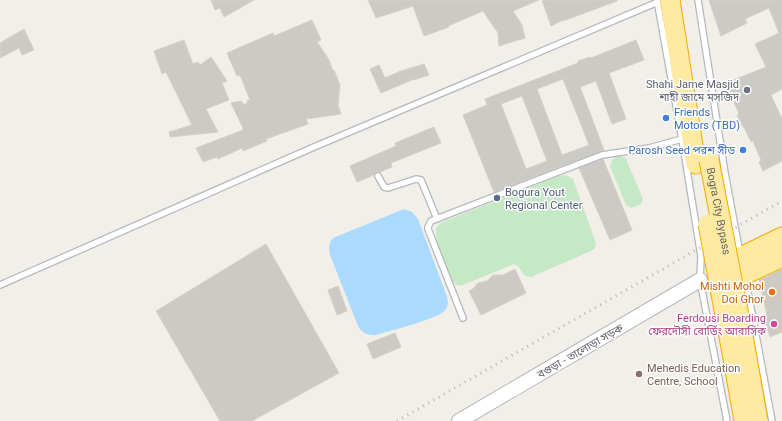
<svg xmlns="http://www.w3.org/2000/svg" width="782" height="421" font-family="Roboto,'Noto Sans Bengali',sans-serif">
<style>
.green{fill:#c5e8c5}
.water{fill:#aadaff}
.building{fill:#cccac5;stroke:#d6d1c6;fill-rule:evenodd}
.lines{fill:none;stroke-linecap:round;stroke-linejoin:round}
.service-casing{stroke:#b5b8bc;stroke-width:8}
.tertiary-casing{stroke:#b5b8bc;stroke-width:16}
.trunk-casing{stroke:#f9ab00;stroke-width:21}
.service{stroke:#fff;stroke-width:5.5}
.tertiary{stroke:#fff;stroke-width:14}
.trunk{stroke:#feeaa1;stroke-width:19}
.rail{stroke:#b6b7b8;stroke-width:3;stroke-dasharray:1 5;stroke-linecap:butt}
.trunk-bridge-casing{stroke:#f9ab00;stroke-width:21;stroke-linecap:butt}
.trunk-bridge{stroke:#feeaa1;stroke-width:19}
.worship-dot{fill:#6b7280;stroke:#fff;stroke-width:1.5}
.shop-dot{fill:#3f7fe0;stroke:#fff;stroke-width:1.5}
.service-dot{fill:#5c6f8a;stroke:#fff;stroke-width:1.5}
.food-dot{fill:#e8710a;stroke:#fff;stroke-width:1.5}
.hotel-dot{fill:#d1479c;stroke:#fff;stroke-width:1.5}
.education-dot{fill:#8d6e63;stroke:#fff;stroke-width:1.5}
.labels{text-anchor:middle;stroke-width:3;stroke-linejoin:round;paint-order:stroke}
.worship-label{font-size:11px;fill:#5b616d;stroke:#fff;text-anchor:end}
.shop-label{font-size:11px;fill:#366cbe;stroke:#fff;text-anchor:start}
.service-label{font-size:11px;fill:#4e5e75;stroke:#fff;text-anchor:start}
.street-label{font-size:11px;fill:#5f6368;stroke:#fff}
.food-label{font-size:11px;fill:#c56008;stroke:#fff;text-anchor:end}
.hotel-label{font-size:11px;fill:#b23c85;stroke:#fff;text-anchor:end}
.education-label{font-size:11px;fill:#785e54;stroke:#fff;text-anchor:start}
</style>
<rect width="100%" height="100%" fill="#f1efe8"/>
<!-- green -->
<path class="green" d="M 618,156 L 623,157 L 626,159 L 643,199 C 642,206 636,206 631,208 L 626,205 L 610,166 L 613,159 Z
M 566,175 L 573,179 L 596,243 L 595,248 L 591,251 L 531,277 L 525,276 L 518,266 L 514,264 L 463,285 C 459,286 457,286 454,283 C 448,277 434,237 436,229 C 438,224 441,223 445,221 L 559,176 Z"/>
<!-- water -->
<path class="water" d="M 404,209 L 412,212 L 418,219 L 446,294 C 448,299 449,304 446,309 C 442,318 388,331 376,335 C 368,336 362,333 358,326 L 330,255 C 329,249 328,243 333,238 Z"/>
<!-- building -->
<path class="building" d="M 211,0 L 254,0 L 224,17 L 220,8 L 215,10 Z
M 368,0 L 539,0 L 513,11 L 522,25 L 525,38 L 499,46 L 498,33 L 483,11 L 448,26 L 449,27 L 424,36 L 413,6 L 376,18 Z
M 542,0 L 617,0 L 617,1 L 563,21 L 563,20 L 551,26 Z
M 709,0 L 782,0 L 782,89 L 771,95 L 782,119 L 782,161 L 763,171 L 759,162 L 761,160 L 753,141 L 751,142 L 744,127 L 743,127 L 737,115 L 739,114 L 726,83 L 766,67 L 755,44 L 779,33 L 769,8 L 745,19 L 747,23 L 721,36 Z
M 312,20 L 321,40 L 317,42 L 328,58 L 333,71 L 334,70 L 340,85 L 338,105 L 341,114 L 306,119 L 308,124 L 266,139 L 267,141 L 243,151 L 242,148 L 218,159 L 217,157 L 203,162 L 196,148 L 243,130 L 243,128 L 231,103 L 241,101 L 244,105 L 248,102 L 247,100 L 250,100 L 240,75 L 237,76 L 227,53 L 273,33 L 274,36 Z
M 24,29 L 34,50 L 22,55 L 19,48 L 0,58 L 0,43 Z
M 184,40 L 193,64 L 198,62 L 200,65 L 211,57 L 227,81 L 222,83 L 229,100 L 206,109 L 218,132 L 170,137 L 169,132 L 192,125 L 166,72 L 162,74 L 154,51 Z
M 636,40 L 644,60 L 609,73 L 626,119 L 612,124 L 596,81 L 580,87 L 604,150 L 494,192 L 463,115 L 487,105 L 485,99 L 578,63 L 578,61 L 590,57 L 591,58 ZM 563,79 L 589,145 L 562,155 L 537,89 ZM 522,96 L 547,161 L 526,169 L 501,104 Z
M 424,64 L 429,75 L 414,80 L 414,79 L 381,93 L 370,69 L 379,65 L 385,78 L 401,71 Z
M 434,127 L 441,143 L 391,163 L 392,167 L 380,172 L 376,172 L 374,175 L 357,182 L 350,166 L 396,146 L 395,143 Z
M 603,159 L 632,230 L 610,240 L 579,168 Z
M 266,244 L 339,373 L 252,421 L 220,421 L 156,311 Z
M 515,269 L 526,293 L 481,315 L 469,291 L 474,288 L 478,283 L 487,281 L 493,275 L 503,275 Z
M 782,269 L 782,332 L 770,337 L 764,316 L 767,315 L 759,280 Z
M 338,286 L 347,311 L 337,315 L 328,290 Z
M 395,333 L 401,347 L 373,359 L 367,344 Z"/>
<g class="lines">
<!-- service casing -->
<g class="service-casing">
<path id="service" d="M 657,0 L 682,139 L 701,256 L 700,280 L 727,421
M 698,0 L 725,173 L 740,254
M 378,176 L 384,187 L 388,188 L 416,179 L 421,180 L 437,219
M 745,276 L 772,421
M 0,285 L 314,147 L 658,2
M 463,318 L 428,229 L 428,227 L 431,221 L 602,155 L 649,148 L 682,139"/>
</g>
<!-- tertiary casing -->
<g class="tertiary-casing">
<path id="tertiary" d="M 459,421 L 700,280"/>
</g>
<!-- trunk casing -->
<g class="trunk-casing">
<path id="trunk" d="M 670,0 L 696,164
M 741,257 L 782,237
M 744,275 L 782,257"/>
</g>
<!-- service -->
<use href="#service" class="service"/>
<!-- tertiary -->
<use href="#tertiary" class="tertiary"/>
<!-- trunk -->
<use href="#trunk" class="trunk"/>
<!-- rail -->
<path class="rail" d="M 397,421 L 782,201"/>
<!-- trunk-bridge casing -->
<g class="trunk-bridge-casing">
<g id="trunk-bridge">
<path id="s1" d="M 709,160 L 744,341 L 758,421"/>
<path d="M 708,224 L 732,353 L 744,421"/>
</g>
</g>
<!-- trunk-bridge -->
<use href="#trunk-bridge" class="trunk-bridge"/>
</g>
<!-- markers -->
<circle class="worship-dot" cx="747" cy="90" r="4"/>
<g class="shop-dot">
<circle cx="666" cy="118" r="4"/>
<circle cx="743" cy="150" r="4"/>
</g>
<circle class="service-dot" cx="497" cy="198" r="4"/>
<circle class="food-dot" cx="772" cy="292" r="4"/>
<circle class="hotel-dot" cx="774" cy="324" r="4"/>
<circle class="education-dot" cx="639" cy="374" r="4"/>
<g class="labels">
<!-- worship labels -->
<g class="worship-label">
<text x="739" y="88">Shahi Jame Masjid<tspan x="739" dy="13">শাহী জামে মসজিদ</tspan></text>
</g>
<!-- shop labels -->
<g class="shop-label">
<text x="674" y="116">Friends<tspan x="674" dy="13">Motors (TBD)</tspan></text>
<text x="735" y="154" text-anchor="end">Parosh Seed পরশ সীড</text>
</g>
<!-- service labels -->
<g class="service-label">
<text x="505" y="196">Bogura Yout<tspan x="505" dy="13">Regional Center</tspan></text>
</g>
<!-- street labels -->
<g class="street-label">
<text dy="4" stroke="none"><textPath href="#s1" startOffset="52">Bogra City Bypass</textPath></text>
<text transform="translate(580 351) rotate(-30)" y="4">বগুড়া - তালোড়া সড়ক</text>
</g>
<!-- food labels -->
<g class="food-label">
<text x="764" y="290">Mishti Mohol<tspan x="764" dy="13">Doi Ghor</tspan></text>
</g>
<!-- hotel labels -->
<g class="hotel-label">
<text x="766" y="322">Ferdousi Boarding<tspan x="766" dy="13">ফেরদৌসী বোর্ডিং আবাসিক</tspan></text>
</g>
<!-- education labels -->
<g class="education-label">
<text x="647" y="372">Mehedis Education<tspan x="647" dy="13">Centre, School</tspan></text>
</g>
</g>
</svg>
